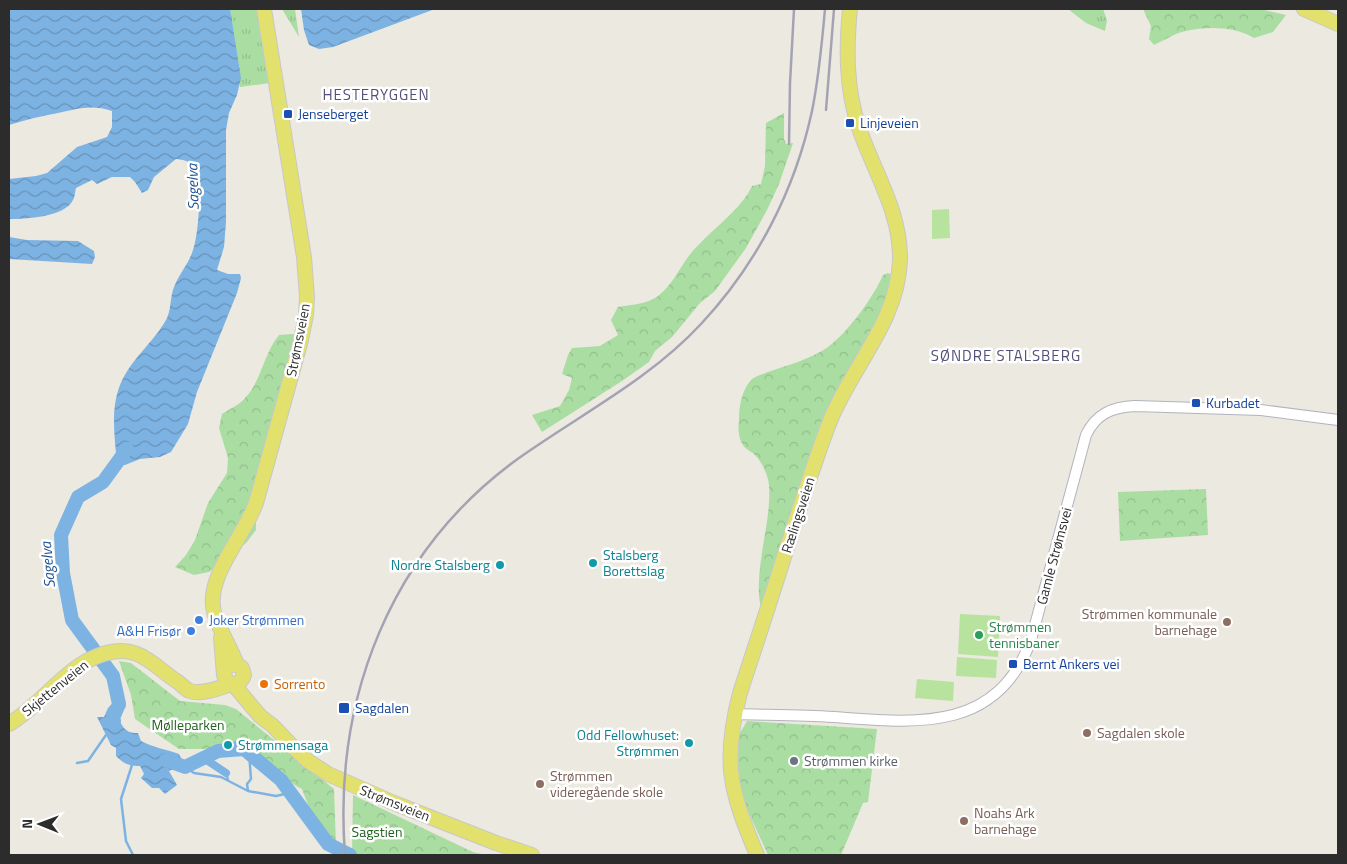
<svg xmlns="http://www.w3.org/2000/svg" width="1347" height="864" font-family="'Titillium Web',sans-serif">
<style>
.grass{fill:url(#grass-tufts)}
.forest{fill:url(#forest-crowns)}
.pitch{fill:#b8e39f}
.water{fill:url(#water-waves)}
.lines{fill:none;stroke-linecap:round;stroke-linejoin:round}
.stream{stroke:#7db3e3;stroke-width:2.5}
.canal{stroke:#7db3e3;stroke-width:8}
.river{stroke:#7db3e3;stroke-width:14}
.minor-casing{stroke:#b3b3be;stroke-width:12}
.major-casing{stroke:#c8c8c8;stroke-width:16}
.minor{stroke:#fff;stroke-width:10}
.major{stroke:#e3e16d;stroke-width:14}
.rail{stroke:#a4a3b4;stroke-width:2.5}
.transit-dot{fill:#1a4fb4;stroke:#fff;stroke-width:2}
.culture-dot{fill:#0f9aa8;stroke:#fff;stroke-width:2}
.shop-dot{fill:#3f7fe0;stroke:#fff;stroke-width:2}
.education-dot{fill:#8d6e63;stroke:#fff;stroke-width:2}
.leisure-dot{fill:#2e9e5b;stroke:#fff;stroke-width:2}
.food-dot{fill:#e8710a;stroke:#fff;stroke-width:2}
.worship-dot{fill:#6b7280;stroke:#fff;stroke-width:2}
.labels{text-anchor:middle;stroke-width:5;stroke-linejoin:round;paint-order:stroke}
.transit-label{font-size:14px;fill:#164399;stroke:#fff;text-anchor:start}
.street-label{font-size:14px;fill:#2c2c2c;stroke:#fff}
.culture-label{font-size:14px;fill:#0d838f;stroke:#fff;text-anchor:start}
.education-label{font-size:14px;fill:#785e54;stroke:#fff;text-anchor:start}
.shop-label{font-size:14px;fill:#366cbe;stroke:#fff;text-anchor:start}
.leisure-label{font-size:14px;fill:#27864d;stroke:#fff;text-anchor:start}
.food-label{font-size:14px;fill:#c56008;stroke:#fff;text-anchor:start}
.park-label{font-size:14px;fill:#226322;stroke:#fff}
.worship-label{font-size:14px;fill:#5b616d;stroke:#fff;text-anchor:start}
.neighbourhood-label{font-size:15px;letter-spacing:1px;fill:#515078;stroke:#fff}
.water-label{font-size:15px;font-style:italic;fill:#1b5091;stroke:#fff}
</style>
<defs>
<pattern id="grass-tufts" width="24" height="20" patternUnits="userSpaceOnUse" patternTransform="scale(1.25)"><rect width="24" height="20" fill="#aadda2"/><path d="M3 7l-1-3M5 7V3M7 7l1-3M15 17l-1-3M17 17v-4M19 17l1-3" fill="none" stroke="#92be8c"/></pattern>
<pattern id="forest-crowns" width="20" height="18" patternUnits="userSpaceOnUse" patternTransform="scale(1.25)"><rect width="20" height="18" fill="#aadda2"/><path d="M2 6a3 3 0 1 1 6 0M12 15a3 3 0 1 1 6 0" fill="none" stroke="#92be8c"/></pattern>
<pattern id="water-waves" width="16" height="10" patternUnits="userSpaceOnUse" patternTransform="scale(1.25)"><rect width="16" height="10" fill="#7db3e3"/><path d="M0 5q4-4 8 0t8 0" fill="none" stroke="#6792b8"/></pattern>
</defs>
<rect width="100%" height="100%" fill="#ece9e0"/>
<!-- grass -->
<path class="grass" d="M 228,9 L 258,9 L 270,83 L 240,87 Z
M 282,9 L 295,9 L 299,37 Z
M 1068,9 L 1103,9 L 1107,20 L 1105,31 L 1086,23 Z"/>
<!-- forest -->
<path class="forest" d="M 1143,9 L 1260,9 L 1286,15 L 1273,32 L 1254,38 C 1236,27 1208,26 1186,31 C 1175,33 1165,40 1154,45 L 1149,39 L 1151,26 Z
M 784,113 L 784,139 L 786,144 L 793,143 L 779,184 L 767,210 L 746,248 L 715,291 L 700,303 L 672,337 L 655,351 L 649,362 L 622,381 L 542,432 L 532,415 L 560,406 L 569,390 L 572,378 L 562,374 L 568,355 L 572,348 L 600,346 L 618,335 L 611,320 L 618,307 C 630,305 648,304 658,296 C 672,285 678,271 688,257 C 706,233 741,211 752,186 L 761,184 L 765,166 L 766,123 Z
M 888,273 L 895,277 L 894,291 L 848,378 L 762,613 C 751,573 772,526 769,485 C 768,475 762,462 755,455 C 751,451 745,449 743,445 C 738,438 738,427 739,419 C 739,406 742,390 751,380 C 755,376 763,374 768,372 C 788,365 811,359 828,347 C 848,332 873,298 883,275 Z
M 293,334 L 304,336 L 256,511 L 256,530 L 246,543 L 209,572 L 194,575 L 175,567 L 186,555 L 195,540 L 208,503 L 227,473 L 228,458 L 219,428 L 222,414 C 229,409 240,405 245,398 C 261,382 264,353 279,335 Z
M 1206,489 L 1208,535 L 1120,541 L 1118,492 Z
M 119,661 L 131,663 L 180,701 L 225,705 L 236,709 L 334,789 L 336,847 L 311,813 L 302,789 C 295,786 292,783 287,778 C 282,774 285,777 280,774 C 273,770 253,750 251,743 L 245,739 L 242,740 L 242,742 L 222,749 L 179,749 L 135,719 L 131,695 Z
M 747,721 L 877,729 L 868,802 L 863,803 L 841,855 L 768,855 L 736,785 L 737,738 Z
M 353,795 L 473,852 L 485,855 L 352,855 Z"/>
<!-- pitch -->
<path class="pitch" d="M 949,209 L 950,238 L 932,239 L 932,210 Z
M 960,614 L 1000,616 L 998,657 L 958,654 Z
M 957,657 L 997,660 L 996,678 L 956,676 Z
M 917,679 L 954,682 L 953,701 L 915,698 Z"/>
<!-- water -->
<path class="water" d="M 9,9 L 230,9 L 241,78 L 237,95 L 229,113 L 226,130 L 226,222 L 224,247 L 217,270 L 228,274 L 240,274 L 241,278 L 237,293 L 197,392 L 188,424 L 171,452 L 160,457 L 140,459 L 125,465 L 117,465 C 115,438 110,411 120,385 C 130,360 153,343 166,320 C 171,311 170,300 173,290 C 177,277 187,266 192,253 C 199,236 203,181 193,166 C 189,160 182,160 176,159 L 154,177 L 148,190 L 142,193 L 135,182 L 130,177 L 112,177 L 97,184 L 92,180 L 76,188 C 75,191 75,197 73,200 C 65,217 26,219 9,219 L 9,179 L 36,176 L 47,173 L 77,147 L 107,137 L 112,127 L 112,111 C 92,104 77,109 58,113 C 41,116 25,120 9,125 Z
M 301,9 L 435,9 L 333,47 L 319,49 L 309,45 L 304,30 Z
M 9,237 L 27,240 L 78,241 L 94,251 L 95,257 L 92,264 L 9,259 Z
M 114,702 L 126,707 L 117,715 C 122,726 125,734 138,733 L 141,741 C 154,748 165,749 179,754 L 183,762 L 181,772 L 174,769 L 169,771 L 177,785 L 165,794 L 159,788 L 152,788 L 141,778 L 144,774 L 140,766 C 129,766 124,764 116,756 L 116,748 L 111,745 L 97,717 L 104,717 L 108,708 Z"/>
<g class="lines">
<!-- stream -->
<path class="stream" d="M 77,763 L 88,761 L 106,735 L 109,733
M 132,765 L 121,799 L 126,841 L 133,855
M 185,767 L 194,773 L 221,777 L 248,791 L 276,796 L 289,793
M 226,773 L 228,780
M 248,791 L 247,784 L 251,779 L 249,752"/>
<!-- canal -->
<path class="canal" d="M 233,746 L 242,743
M 205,759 L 226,773"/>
<!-- river -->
<path class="river" d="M 114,721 L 113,718 L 119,704 L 113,676 L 72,620 L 63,573 L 61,535 L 78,497 L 103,482 L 127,449
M 166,760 L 185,767 L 218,751 L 244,749 L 281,780 L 328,844 L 350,855"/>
<!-- minor casing -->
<g class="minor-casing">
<path id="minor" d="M 735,714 C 768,715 801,715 834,717 C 916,723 997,733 1031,640 L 1086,435 C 1096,414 1112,407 1135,406 L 1261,410 L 1338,420"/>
</g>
<!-- major casing -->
<g class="major-casing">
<path id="major" d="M 1304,9 L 1338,24
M 221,638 L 224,675 C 228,687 240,687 244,675 L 242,668 C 235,662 228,664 224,672
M 237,665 C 231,647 219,631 214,612 C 205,577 244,537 256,503 L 301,340 L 306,315 L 307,297 L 304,257 L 264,9
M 233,684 L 260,716 L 273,726 L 292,746 L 308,761 L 328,774 L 394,803 L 496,843 L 532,855
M 9,724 C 43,704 65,666 103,654 C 139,643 152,665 178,682 C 182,685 185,689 190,691 C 202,695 220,688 231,684
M 757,855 C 730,791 722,762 740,693 C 755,647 770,602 784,557 C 799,511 813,465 830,421 C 852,366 898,322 900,260 C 901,212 874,172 859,128 C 846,89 846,49 850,9"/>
</g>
<!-- minor -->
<use href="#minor" class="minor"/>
<!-- major -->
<use href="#major" class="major"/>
<!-- rail -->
<path class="rail" d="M 826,110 L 834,9
M 789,144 L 790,83 L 794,9
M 345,855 C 333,699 390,551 519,458 C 581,414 649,380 701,324 C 757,264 795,190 812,111 C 819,77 822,43 825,9"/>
</g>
<!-- markers -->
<g class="transit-dot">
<rect x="283" y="109" width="10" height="10" rx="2.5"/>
<rect x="845" y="118" width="10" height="10" rx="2.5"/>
<rect x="1191" y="398" width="10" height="10" rx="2.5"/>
<rect x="1008" y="659" width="10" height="10" rx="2.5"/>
<rect x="338" y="702" width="12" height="12" rx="2.5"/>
</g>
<g class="culture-dot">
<circle cx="593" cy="563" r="5"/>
<circle cx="500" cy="565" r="5"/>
<circle cx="689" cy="743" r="5"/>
<circle cx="228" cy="745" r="5"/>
</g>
<g class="shop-dot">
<circle cx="199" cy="620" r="5"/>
<circle cx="191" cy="631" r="5"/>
</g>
<g class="education-dot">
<circle cx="1227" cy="622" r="5"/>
<circle cx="1087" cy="733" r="5"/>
<circle cx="540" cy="784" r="5"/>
<circle cx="964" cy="821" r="5"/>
</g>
<circle class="leisure-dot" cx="979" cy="635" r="5"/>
<circle class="food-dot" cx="264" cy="684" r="5"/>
<circle class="worship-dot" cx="794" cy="761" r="5"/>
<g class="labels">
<!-- transit labels -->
<g class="transit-label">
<text x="298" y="119">Jenseberget</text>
<text x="860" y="128">Linjeveien</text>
<text x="1206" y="408">Kurbadet</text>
<text x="1023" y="669">Bernt Ankers vei</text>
<text x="355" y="713">Sagdalen</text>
</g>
<!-- street labels -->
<g class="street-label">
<text transform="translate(298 340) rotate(-79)" y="5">Strømsveien</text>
<text transform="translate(798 515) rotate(-72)" y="5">Rælingsveien</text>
<text transform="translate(1054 556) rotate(-75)" y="5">Gamle Strømsvei</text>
<text transform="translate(55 688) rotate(-39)" y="5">Skjettenveien</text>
<text transform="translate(395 803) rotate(22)" y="5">Strømsveien</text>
</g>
<!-- culture labels -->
<g class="culture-label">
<text x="603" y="560">Stalsberg<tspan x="603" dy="16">Borettslag</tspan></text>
<text x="490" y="570" text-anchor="end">Nordre Stalsberg</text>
<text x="679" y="740" text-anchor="end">Odd Fellowhuset:<tspan x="679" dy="16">Strømmen</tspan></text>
<text x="238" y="750">Strømmensaga</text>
</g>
<!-- education labels -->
<g class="education-label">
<text x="1217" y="619" text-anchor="end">Strømmen kommunale<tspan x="1217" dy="16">barnehage</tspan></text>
<text x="1097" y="738">Sagdalen skole</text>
<text x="550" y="781">Strømmen<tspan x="550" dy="16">videregående skole</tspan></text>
<text x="974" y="818">Noahs Ark<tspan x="974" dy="16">barnehage</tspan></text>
</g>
<!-- shop labels -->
<g class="shop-label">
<text x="209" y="625">Joker Strømmen</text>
<text x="181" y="636" text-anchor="end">A&amp;H Frisør</text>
</g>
<!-- leisure labels -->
<g class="leisure-label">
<text x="989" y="632">Strømmen<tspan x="989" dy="16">tennisbaner</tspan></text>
</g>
<!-- food labels -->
<g class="food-label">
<text x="274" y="689">Sorrento</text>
</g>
<!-- park labels -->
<g class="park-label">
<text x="188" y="730">Mølleparken</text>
<text x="377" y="837">Sagstien</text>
</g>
<!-- worship labels -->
<g class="worship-label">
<text x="804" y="766">Strømmen kirke</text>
</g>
<!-- neighbourhood labels -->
<g class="neighbourhood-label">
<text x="376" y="100">HESTERYGGEN</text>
<text x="1006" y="361">SØNDRE STALSBERG</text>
</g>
<!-- water labels -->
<g class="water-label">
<text transform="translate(193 187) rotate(-92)" y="5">Sagelva</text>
<text transform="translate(48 565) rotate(-95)" y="5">Sagelva</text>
</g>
</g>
<!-- border -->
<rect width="1347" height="864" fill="none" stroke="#2c2c2c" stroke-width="20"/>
<!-- north arrow -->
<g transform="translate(40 824) rotate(271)" stroke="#ffffff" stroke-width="4" paint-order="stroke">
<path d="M0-4L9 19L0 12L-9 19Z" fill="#2c2c2c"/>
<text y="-8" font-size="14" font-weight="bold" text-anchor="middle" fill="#2c2c2c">N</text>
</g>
</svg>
